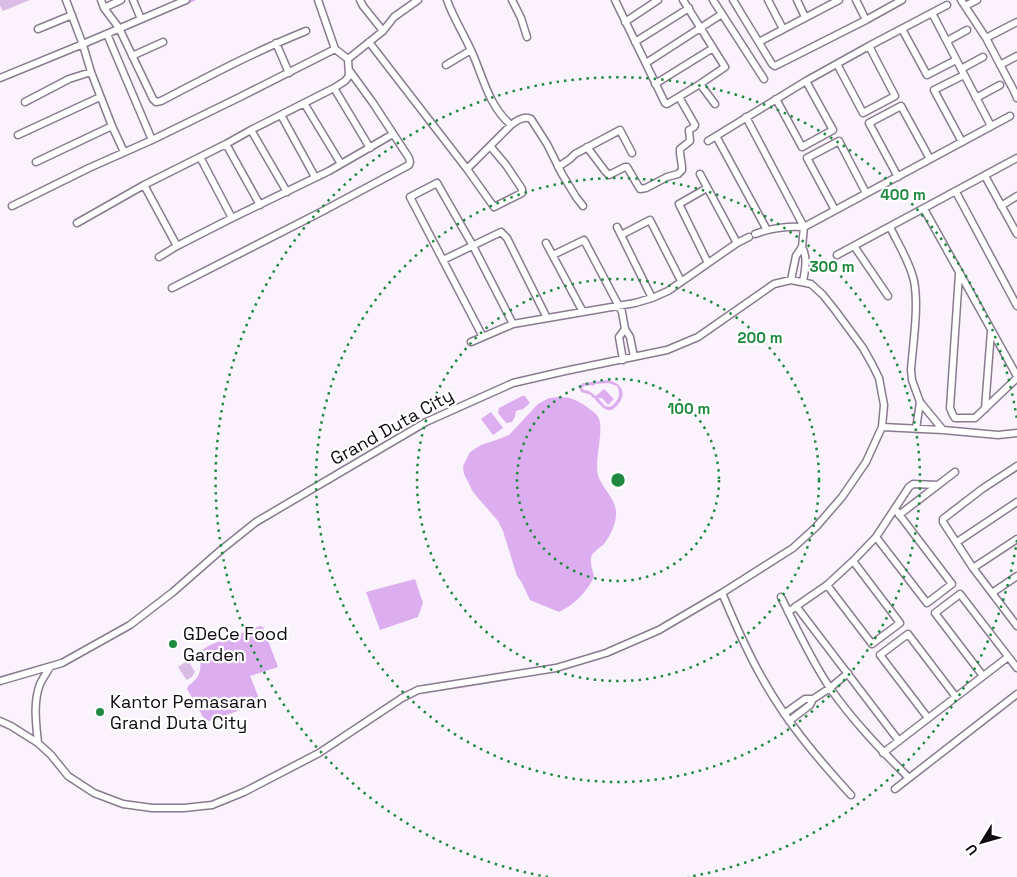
<svg xmlns="http://www.w3.org/2000/svg" width="1017" height="877" font-family="'Space Grotesk',sans-serif">
<style>
.green{fill:#dbbce6}
.water{fill:#ddaeef;fill-rule:evenodd}
.lines{fill:none;stroke-linecap:round;stroke-linejoin:round}
.stream{stroke:#ddaeef;stroke-width:2}
.street-casing{stroke:#8a7a90;stroke-width:9}
.street{stroke:#fff;stroke-width:6}
.ring{fill:none;stroke:#1e893f;stroke-width:2.5;stroke-dasharray:2.5 5}
.poi-dot{fill:#1e893f;stroke:#fff;stroke-width:2}
.labels{text-anchor:middle;stroke-width:4.5;stroke-linejoin:round;paint-order:stroke}
.street-label{font-size:18px;fill:#0e0911;stroke:#fff}
.poi-label{font-size:18px;fill:#0e0911;stroke:#fff;text-anchor:start}
.centre{fill:#1e893f;stroke:#fff;stroke-width:2.5}
.ring-label{font-size:15px;text-anchor:middle;font-weight:bold;fill:#1e893f;stroke:#fff;stroke-width:4.5;stroke-linejoin:round;paint-order:stroke}
</style>
<rect width="100%" height="100%" fill="#faf3fd"/>
<!-- green -->
<path class="green" d="M 0,0 L 30,0 L 3,11 L 0,6 Z
M 188,660 L 195,672 L 192,677 L 187,680 L 185,678 L 178,667 Z"/>
<!-- water -->
<path class="water" d="M 608,380 C 621,383 628,393 618,404 L 618,405 C 616,406 614,409 611,410 C 604,412 598,402 593,397 L 592,398 L 591,395 L 581,392 L 579,387 L 583,383 ZM 608,383 L 617,386 C 622,395 617,402 610,407 L 605,406 L 598,398 L 602,398 L 608,405 L 614,399 L 604,389 L 596,396 L 589,391 L 584,390 L 582,388 L 584,386 L 592,385 L 592,386 L 594,385 L 595,384 Z
M 522,396 L 525,396 L 530,403 L 523,409 L 516,411 L 515,417 L 512,422 L 506,423 L 498,413 L 499,408 Z
M 559,397 C 571,397 577,400 587,407 C 591,410 596,413 598,417 C 605,428 594,459 598,475 C 602,489 618,500 616,516 C 615,526 610,536 604,544 C 600,548 592,552 591,558 C 590,564 593,571 594,577 C 587,592 574,605 559,612 L 530,600 L 522,583 L 517,576 L 503,531 L 498,521 L 473,492 L 464,474 L 463,466 L 470,452 L 481,445 L 496,440 L 509,435 L 538,404 L 549,398 Z
M 491,412 L 503,428 L 493,435 L 481,419 Z
M 415,579 L 423,603 L 418,617 L 380,630 L 366,592 Z
M 260,626 L 263,627 L 278,667 L 250,676 L 261,703 L 206,722 L 187,689 L 188,686 C 203,675 201,669 199,652 L 210,645 Z"/>
<g class="lines">
<!-- stream -->
<path class="stream" d="M 180,6 L 194,0"/>
<!-- street casing -->
<g class="street-casing">
<path id="street" d="M 66,0 L 83,45 L 91,72 L 112,126 L 124,152
M 101,0 L 104,8 L 119,28 L 153,99 L 156,102 L 161,101 C 209,76 256,51 306,31
M 133,0 L 141,19
M 318,0 L 335,49
M 360,0 L 363,6 L 383,31
M 447,0 C 454,20 466,37 474,57 C 484,81 490,107 511,125 C 516,121 524,115 531,119 L 547,144 L 562,174 L 576,197 L 583,206
M 512,0 L 521,18 L 527,37
M 615,0 L 665,103 L 667,104 L 700,84 L 725,67 L 683,0
M 713,0 L 764,79
M 733,0 L 772,64 L 775,66 L 866,20 L 902,0
M 768,0 L 783,29
M 797,0 L 805,17
M 856,0 L 866,20
M 961,0 L 986,38 L 1014,91 L 1017,98
M 965,6 L 977,0
M 104,8 L 121,0
M 932,13 L 991,126
M 625,22 L 658,0
M 38,29 L 72,15
M 902,29 L 927,75 L 956,60
M 107,34 L 152,140
M 986,38 L 1017,22
M 947,41 L 967,30
M 369,42 L 467,169 L 511,125
M 635,42 L 689,8
M 759,42 L 839,0
M 276,43 L 289,73
M 132,56 L 163,42
M 348,59 L 383,31 L 394,17 L 418,0
M 646,63 L 722,14
M 837,64 L 863,113 L 895,96 L 869,46
M 446,65 L 471,50
M 1000,65 L 1017,56
M 961,69 L 983,57
M 0,78 L 83,44 L 186,0
M 655,84 L 713,48
M 700,84 L 715,104
M 334,88 L 370,148
M 976,98 L 1000,85
M 776,99 L 802,147 L 833,130 L 806,81
M 25,102 L 69,79 L 91,72
M 304,103 L 341,164
M 281,115 L 315,177
M 746,117 L 804,227 L 802,247 L 796,256 L 791,280
M 251,130 L 287,192
M 18,135 L 100,97
M 716,136 L 767,230
M 708,141 L 806,81 L 869,46 L 947,5
M 962,142 L 934,90 L 964,75
M 226,144 L 260,205
M 587,147 L 605,171 L 609,175 L 625,167 L 627,167 L 640,189 L 646,188 L 667,177 L 678,174 L 682,170 L 682,167 L 680,153 L 680,149 L 690,141 L 689,130 L 694,127 L 695,125 L 679,97
M 200,157 L 232,218
M 36,162 L 112,126
M 558,167 L 570,159 L 575,154 L 620,130 L 632,153
M 467,169 L 494,207 L 522,193 L 522,189 L 506,165 L 490,146
M 700,174 L 737,243
M 985,176 L 1017,234
M 898,177 L 869,123 L 901,106 L 930,159
M 144,185 L 177,246 L 232,218 L 329,171 L 393,134
M 707,188 L 679,204 L 708,263
M 956,192 L 1017,306
M 12,206 L 89,168 L 152,140 L 240,97 L 335,49 L 348,59 L 349,76 L 345,81 L 334,88 L 251,130 L 226,144 L 144,185 L 77,223
M 1001,206 L 1017,196
M 924,209 L 1017,376
M 835,210 L 807,158 L 839,141 L 866,193
M 617,227 L 652,298
M 890,227 C 898,244 910,262 914,281 C 919,306 913,343 911,370 L 912,380 L 920,402 L 943,430
M 755,234 C 771,228 787,226 804,227 L 1010,116
M 621,235 L 650,220 L 681,281
M 546,243 L 583,312
M 854,246 L 888,296
M 802,247 C 808,258 805,270 803,282
M 553,255 L 584,240 L 622,312 L 625,329 L 630,337 L 634,357
M 837,255 L 1017,158
M 159,257 L 177,246
M 443,260 L 501,232 L 507,238 L 547,318
M 959,274 L 950,408 L 953,415 L 955,418 L 975,418 L 1017,378
M 172,288 L 321,212 L 409,165 L 410,162 L 409,158 L 373,103 L 349,70
M 483,337 L 410,197 L 437,183 L 473,246 L 513,324
M 471,342 L 513,324 L 635,303 L 652,298 L 668,291 L 737,243 L 749,237
M 623,360 L 619,337 L 625,329
M 985,409 L 991,331
M 916,429 L 920,402
M 899,515 L 955,472
M 876,537 L 927,603 L 952,584 L 895,509
M 957,542 L 1017,502
M 973,568 L 1017,539
M 1017,576 L 992,593 L 1017,626
M 827,585 L 872,644 L 900,623 L 853,561
M 722,593 C 734,621 746,650 761,676 C 785,720 817,758 851,795
M 992,593 L 973,568 L 943,522 L 943,519 L 982,489 L 1017,466
M 781,597 C 796,627 811,660 830,688 C 853,721 881,750 909,778
M 796,606 L 899,741
M 788,612 L 827,585 L 853,561 L 876,537 L 909,487 L 913,484 L 938,485
M 983,676 L 935,613 L 960,594 L 1017,668
M 0,681 L 62,663 L 130,625 L 173,592 L 221,550 L 256,522 L 426,422 L 513,383 L 565,371 L 667,350 L 698,337 L 774,284 L 791,280 L 811,284 L 823,295 L 835,310 L 863,348 L 872,364 L 879,378 L 884,405 L 882,427 L 943,430 L 998,435 L 1017,433
M 784,714 L 805,699 L 813,699
M 928,718 L 880,655 L 908,634 L 956,697
M 0,721 L 11,726 L 38,743 L 51,755 L 68,776 L 94,793 L 123,804 L 152,808 L 184,808 L 212,805 L 244,792 L 319,753 L 402,698 L 418,690 L 556,668 L 606,653 L 659,630 L 722,593 L 793,548 L 816,527 L 842,497 L 866,462 L 882,427
M 789,721 L 810,705 L 813,699 L 830,688 L 848,673
M 38,743 C 36,723 33,703 40,684 C 43,678 47,672 50,667
M 883,753 L 1008,657
M 895,789 L 1017,694"/>
</g>
<!-- street -->
<use href="#street" class="street"/>
</g>
<!-- distance rings -->
<g class="ring">
<circle cx="618" cy="480" r="101"/>
<circle cx="618" cy="480" r="201"/>
<circle cx="618" cy="480" r="302"/>
<path d="M1017 540A403 403 0 0 1 688 877M548 877A403 403 0 1 1 1017 420"/>
</g>
<!-- markers -->
<g class="poi-dot">
<circle cx="173" cy="644" r="5"/>
<circle cx="100" cy="712" r="5"/>
</g>
<g class="labels">
<!-- street labels -->
<g class="street-label">
<text transform="translate(392 427) rotate(-29)" y="6">Grand Duta City</text>
</g>
<!-- poi labels -->
<g class="poi-label">
<text x="183" y="640">GDeCe Food<tspan x="183" dy="21">Garden</tspan></text>
<text x="110" y="708">Kantor Pemasaran<tspan x="110" dy="21">Grand Duta City</tspan></text>
</g>
</g>
<circle cx="618" cy="480" r="8" class="centre"/>
<g class="ring-label">
<text x="903" y="200">400 m</text>
<text x="832" y="272">300 m</text>
<text x="760" y="343">200 m</text>
<text x="689" y="414">100 m</text>
</g>
<!-- north arrow -->
<g transform="translate(982 842) rotate(233)" stroke="#ffffff" stroke-width="4" paint-order="stroke">
<path d="M0-4L9 19L0 12L-9 19Z" fill="#0e0911"/>
<text y="-8" font-size="14" font-weight="bold" text-anchor="middle" fill="#0e0911">U</text>
</g>
</svg>
